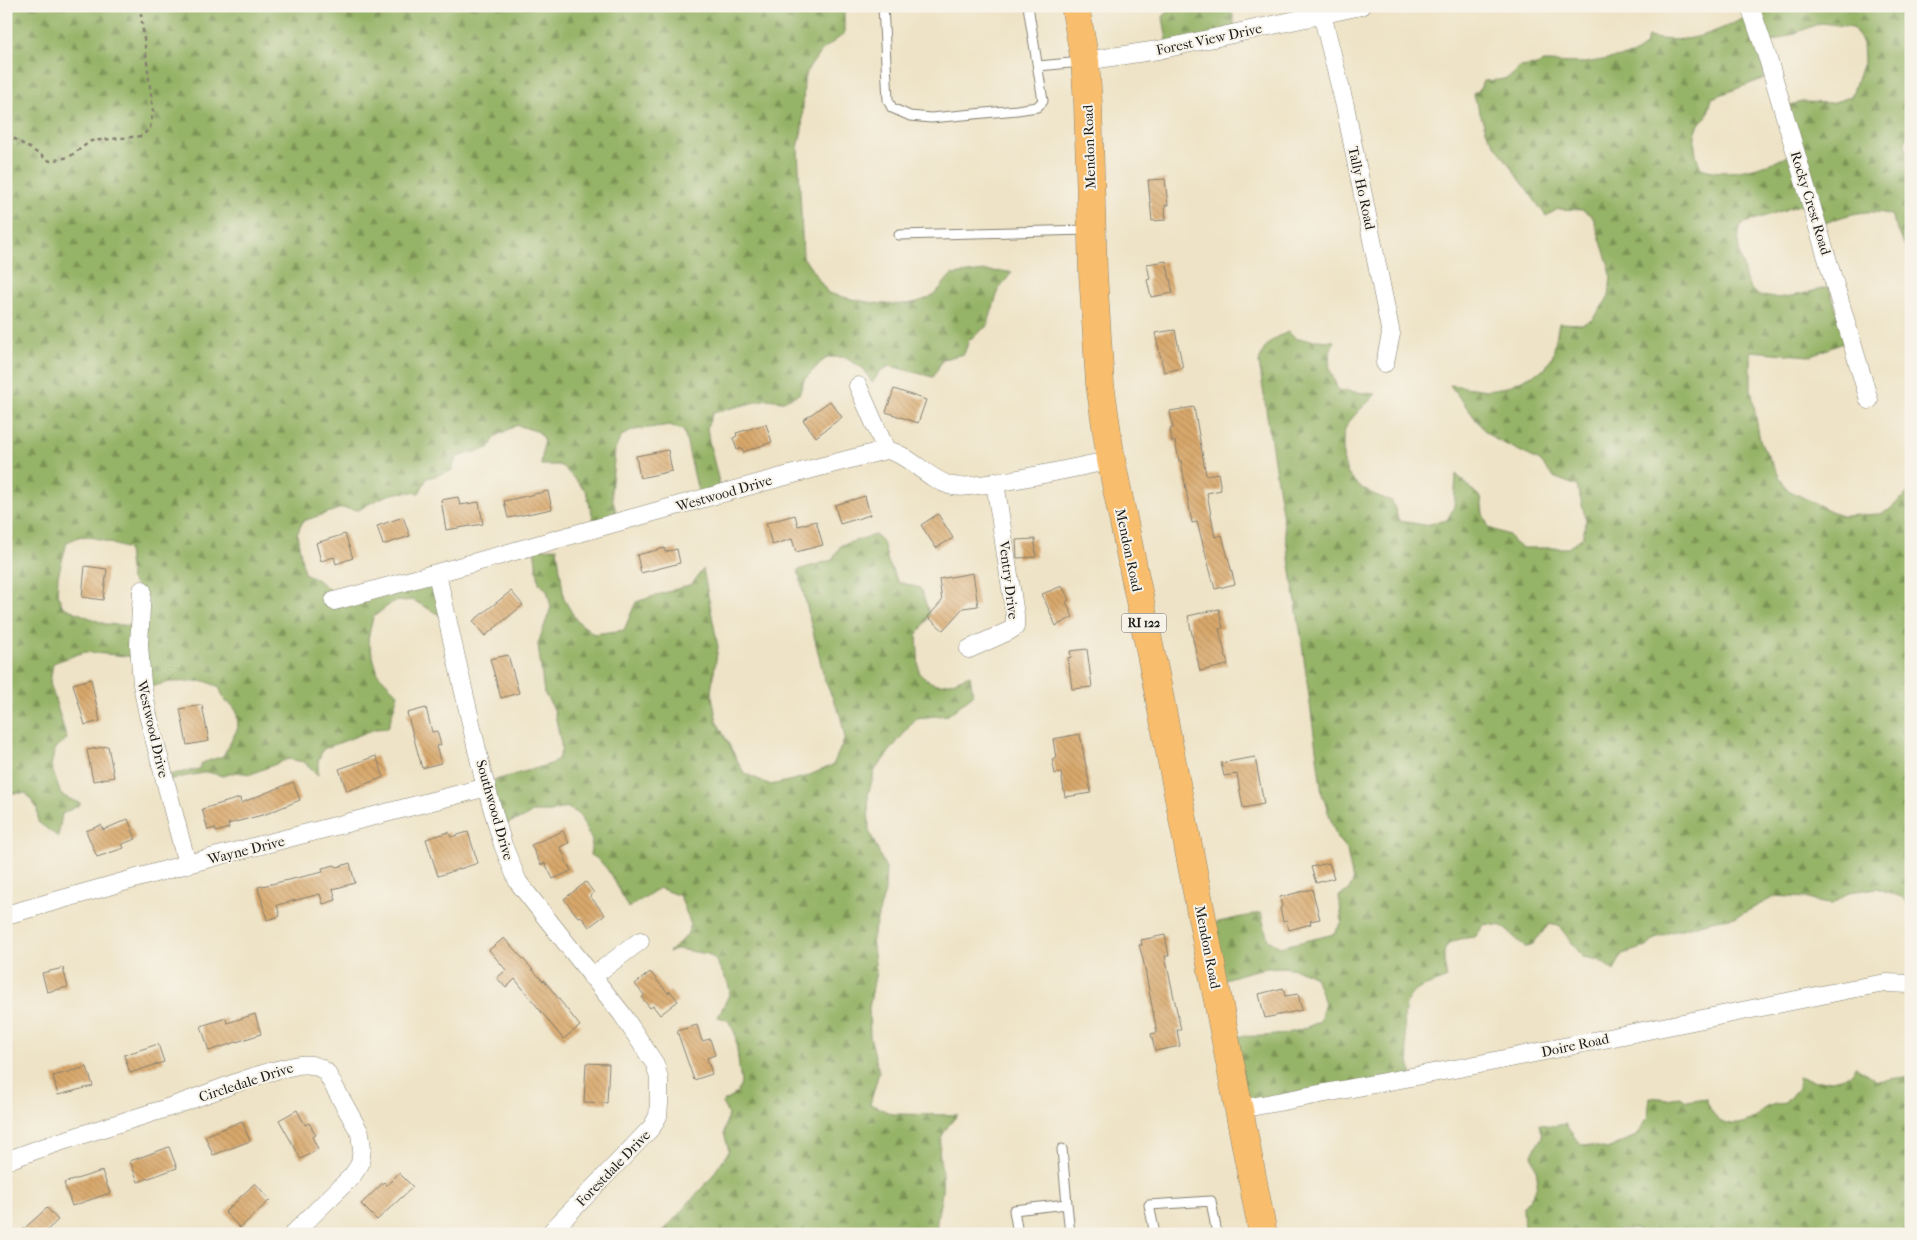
<svg xmlns="http://www.w3.org/2000/svg" width="1917" height="1240" font-family="'IM FELL French Canon',serif">
<style>
.forest{fill:url(#forest-firs);stroke:#596842;fill-rule:evenodd}
.building{fill:url(#building-back-hatch)}
.lines{fill:none;stroke-linecap:round;stroke-linejoin:round}
.lane-casing{stroke:#858071;stroke-width:11}
.street-casing{stroke:#858071;stroke-width:19}
.primary-casing{stroke:#858071;stroke-width:29}
.path{stroke:#858071;stroke-width:2.5;stroke-dasharray:4 4;stroke-linecap:butt}
.lane{stroke:#fff;stroke-width:9}
.street{stroke:#fff;stroke-width:18}
.primary{stroke:#f9be6d;stroke-width:28}
.labels{text-anchor:middle;stroke-width:4;stroke-linejoin:round;paint-order:stroke}
.shield{fill:#f7f3e8;stroke:#5e5c59;stroke-width:1}
.shield-label{font-size:12px;font-weight:bold;fill:#1c1c1c}
.street-label{font-size:14px;fill:#1c1c1c;stroke:#f7f3e8}
</style>
<defs>
<pattern id="forest-firs" width="22" height="20" patternUnits="userSpaceOnUse" patternTransform="scale(1.25)"><rect width="22" height="20" fill="#96b467"/><path d="M5 1l3.5 6h-7zM16 11l3.5 6h-7z" fill="#7a9254"/></pattern>
<pattern id="building-back-hatch" width="6" height="6" patternUnits="userSpaceOnUse" patternTransform="scale(1.25)"><rect width="6" height="6" fill="#d8a86c"/><path d="M-1 5l2 2M0 0l6 6M5-1l2 2" fill="none" stroke="#b9905d"/></pattern>
</defs>
<rect width="100%" height="100%" fill="#f7f3e8"/>
<filter id="ink" filterUnits="userSpaceOnUse"><feTurbulence type="fractalNoise" baseFrequency=".02" numOctaves="2"/><feDisplacementMap in="SourceGraphic" scale="10" xChannelSelector="R" yChannelSelector="G"/><feConvolveMatrix kernelMatrix="1 2 1 2 8 2 1 2 1" color-interpolation-filters="sRGB"/></filter>
<filter id="wash" filterUnits="userSpaceOnUse"><feTurbulence type="fractalNoise" baseFrequency=".0096" numOctaves="4" result="noise"/><feDisplacementMap in="SourceGraphic" scale="20" xChannelSelector="R" yChannelSelector="G"/><feGaussianBlur stdDeviation="1.12" result="paint"/><feColorMatrix in="noise" values="0 0 0 0 0 0 0 0 0 0 0 0 0 0 0 0 0 1.4 0 .05"/><feComposite in="paint" operator="in"/></filter>
<g filter="url(#wash)">
<rect width="100%" height="100%" fill="#eee3c6"/>
<!-- forest -->
<path class="forest" d="M 6,6 L 844,6 L 844,34 L 821,51 L 807,71 L 804,80 L 802,129 L 798,148 L 803,257 L 828,293 C 856,301 907,313 933,295 C 940,290 945,281 951,275 L 985,271 L 1012,272 L 999,289 L 987,326 L 969,340 L 964,354 L 943,359 L 933,377 L 890,366 L 880,371 L 872,383 L 864,369 L 844,357 L 828,357 L 820,363 L 804,380 L 799,394 L 783,401 L 767,399 L 713,413 L 707,427 L 709,441 L 722,495 L 700,500 L 684,431 L 670,425 L 634,430 L 621,436 L 615,450 L 611,492 L 617,516 L 594,521 L 586,491 L 563,467 L 558,465 L 541,465 L 544,441 L 539,432 L 517,425 L 496,436 L 489,448 L 457,457 L 451,471 L 427,478 L 419,493 C 397,489 377,498 359,510 L 342,508 L 303,521 L 297,534 L 304,573 L 315,578 L 342,600 L 432,576 L 445,618 L 413,600 L 393,602 L 373,617 L 368,639 L 378,674 L 398,694 L 388,728 L 375,729 L 323,749 L 318,761 L 318,775 L 304,762 L 288,759 L 251,774 L 236,772 L 223,776 L 207,772 L 162,781 L 163,776 L 199,769 L 202,763 L 223,756 L 238,728 L 237,712 L 232,705 L 225,701 L 219,687 L 205,681 L 170,682 L 141,689 L 137,657 L 84,652 L 53,663 L 50,683 L 67,739 L 55,748 L 51,766 L 61,795 L 81,804 L 62,814 L 58,837 L 38,822 L 37,808 L 26,793 L 6,793 ZM 81,536 L 95,538 L 128,549 L 131,580 L 141,591 L 138,626 L 105,624 L 63,607 L 57,593 L 58,576 L 67,542 Z
M 1172,6 L 1229,6 L 1232,11 L 1237,39 L 1169,52 L 1163,17 Z
M 1743,6 L 1900,6 L 1903,14 L 1911,17 L 1911,62 L 1903,73 L 1904,107 L 1910,121 L 1905,144 L 1911,162 L 1911,260 L 1891,215 C 1864,206 1839,218 1814,227 L 1803,204 L 1741,224 C 1737,243 1738,248 1743,267 C 1744,274 1746,283 1751,289 C 1766,307 1811,292 1829,286 L 1846,342 L 1809,356 L 1751,351 L 1751,388 L 1760,441 L 1786,489 L 1841,516 L 1880,514 L 1889,510 L 1911,490 L 1911,901 L 1908,903 L 1904,898 L 1877,888 L 1849,892 L 1832,904 L 1822,903 L 1805,898 L 1776,896 L 1736,917 L 1711,921 L 1671,932 L 1656,938 L 1647,947 L 1622,954 L 1614,971 L 1599,960 L 1583,957 L 1559,926 L 1549,924 L 1531,946 L 1525,947 L 1502,926 L 1485,924 L 1475,937 C 1441,940 1441,948 1447,978 C 1439,982 1420,987 1414,992 C 1395,1005 1409,1060 1413,1079 L 1248,1113 L 1237,1036 C 1268,1037 1292,1036 1320,1021 L 1325,1003 L 1315,977 C 1282,958 1252,971 1218,981 L 1200,926 L 1261,913 L 1268,940 L 1280,947 L 1334,934 L 1342,922 L 1339,896 L 1348,891 L 1353,882 L 1347,850 L 1337,838 L 1322,794 L 1301,636 L 1259,363 C 1264,344 1271,340 1288,332 L 1297,339 L 1334,341 C 1325,362 1330,370 1338,390 L 1376,394 C 1367,404 1354,414 1347,425 C 1343,432 1343,440 1343,448 C 1341,481 1364,492 1392,501 L 1399,521 L 1425,525 L 1447,520 L 1454,507 L 1456,474 L 1481,498 L 1483,514 L 1489,528 L 1509,535 L 1514,543 L 1523,548 L 1568,548 L 1583,537 L 1586,520 L 1577,486 L 1553,477 L 1540,461 L 1495,439 L 1484,430 L 1450,385 L 1487,390 L 1507,387 L 1545,369 L 1553,355 L 1559,323 L 1582,324 L 1592,320 L 1609,297 L 1611,275 L 1609,266 L 1593,217 L 1583,210 L 1558,209 L 1546,216 L 1488,135 L 1473,94 L 1480,89 L 1483,81 C 1498,80 1511,81 1519,67 L 1537,65 L 1543,62 L 1585,63 L 1632,55 L 1645,46 L 1648,37 C 1688,45 1710,34 1745,18 ZM 1821,23 L 1853,27 L 1863,43 L 1864,60 L 1851,97 L 1831,103 L 1802,102 L 1778,108 L 1789,156 C 1761,167 1730,178 1701,168 C 1693,151 1690,128 1707,116 L 1712,98 L 1765,78 L 1759,47 Z
M 875,535 L 883,542 L 888,562 L 898,582 L 920,588 L 930,615 L 917,635 L 919,673 C 937,692 949,683 970,675 L 973,695 L 948,715 L 916,718 L 875,770 L 868,795 L 869,830 L 886,869 L 885,891 L 872,938 L 876,971 L 869,1008 L 870,1036 L 879,1072 L 870,1104 L 892,1114 L 958,1115 C 927,1145 945,1157 942,1191 C 941,1205 935,1220 937,1234 L 661,1234 L 710,1179 L 729,1151 L 724,1133 L 728,1114 L 722,1103 L 737,1093 L 741,1083 L 735,1033 L 728,1020 L 718,1017 L 730,993 L 728,983 L 715,959 L 708,954 L 677,949 L 669,952 L 687,935 L 691,925 L 680,896 L 659,888 L 628,908 C 620,892 607,860 590,855 L 592,841 L 579,814 L 566,807 L 551,812 L 532,812 L 524,818 L 498,826 L 485,783 L 551,764 L 558,759 L 562,749 L 554,709 L 544,693 L 538,644 L 551,607 L 547,590 L 539,583 L 534,549 L 557,548 L 564,599 L 576,620 L 594,634 L 624,630 L 636,602 L 692,584 L 703,569 L 718,647 L 711,691 L 717,722 L 744,773 L 771,785 L 805,777 L 833,765 L 845,738 L 840,714 L 825,681 L 798,570 L 832,560 L 841,545 Z
M 1855,1066 L 1877,1081 L 1911,1076 L 1911,1234 L 1642,1234 L 1635,1228 L 1601,1234 L 1524,1234 L 1523,1207 C 1542,1185 1539,1181 1532,1154 L 1542,1137 L 1539,1124 L 1553,1126 L 1565,1124 L 1579,1143 L 1607,1149 L 1638,1135 L 1648,1116 L 1650,1097 L 1667,1099 L 1679,1097 L 1687,1101 L 1706,1098 C 1713,1123 1731,1131 1754,1118 C 1759,1115 1763,1108 1769,1106 C 1774,1104 1780,1104 1785,1103 L 1798,1088 L 1799,1077 C 1816,1084 1837,1081 1853,1073 Z"/>
<g id="blocks">
<!-- building -->
<path class="building" d="M 1165,179 L 1168,205 L 1165,205 L 1166,220 L 1152,221 L 1148,180 Z
M 1166,261 L 1173,293 L 1151,297 L 1147,280 L 1150,279 L 1147,264 Z
M 1175,330 L 1183,368 L 1164,372 L 1155,333 Z
M 894,389 L 926,400 L 918,423 L 886,412 Z
M 830,401 L 842,417 L 816,437 L 803,420 Z
M 1194,407 L 1206,475 L 1218,473 L 1221,490 L 1207,493 L 1215,537 L 1222,535 L 1235,584 L 1215,589 L 1197,522 L 1192,523 L 1181,461 L 1179,461 L 1175,441 L 1172,442 L 1170,429 L 1173,428 L 1170,411 Z
M 766,424 L 772,442 L 743,452 L 742,448 L 737,450 L 733,438 L 737,436 L 736,433 Z
M 668,450 L 672,471 L 640,478 L 636,456 Z
M 548,491 L 552,509 L 508,518 L 504,501 Z
M 865,496 L 870,515 L 840,524 L 835,505 Z
M 458,497 L 460,505 L 479,502 L 483,524 L 446,530 L 441,500 Z
M 938,514 L 953,538 L 936,548 L 921,525 Z
M 795,515 L 798,526 L 816,521 L 823,545 L 796,552 L 792,539 L 772,545 L 766,523 Z
M 403,517 L 410,536 L 383,545 L 377,526 Z
M 345,534 L 353,558 L 336,564 L 334,557 L 321,561 L 316,543 Z
M 1035,539 L 1036,557 L 1017,558 L 1016,540 Z
M 665,548 L 665,552 L 677,549 L 680,563 L 641,573 L 637,555 Z
M 85,566 L 107,569 L 103,600 L 82,597 Z
M 973,573 L 978,606 L 963,608 L 943,630 L 928,617 L 942,601 L 939,579 Z
M 1062,586 L 1069,600 L 1066,602 L 1073,617 L 1056,626 L 1042,594 Z
M 511,591 L 523,605 L 485,636 L 473,621 Z
M 1219,609 L 1223,628 L 1219,629 L 1228,665 L 1200,671 L 1188,616 Z
M 1087,649 L 1092,687 L 1072,689 L 1068,658 L 1071,657 L 1070,651 Z
M 508,655 L 519,693 L 501,698 L 490,659 Z
M 91,679 L 100,721 L 85,725 L 73,684 Z
M 202,705 L 209,741 L 187,745 L 180,709 Z
M 426,708 L 432,732 L 437,731 L 441,745 L 436,746 L 441,763 L 422,768 L 407,713 Z
M 1080,734 L 1091,793 L 1065,797 L 1061,773 L 1055,774 L 1052,759 L 1056,759 L 1053,739 Z
M 108,746 L 114,777 L 93,781 L 87,750 Z
M 376,756 L 384,777 L 347,791 L 339,769 Z
M 1255,757 L 1264,804 L 1243,808 L 1237,774 L 1224,776 L 1221,763 Z
M 293,782 L 300,800 L 266,814 L 228,824 L 229,828 L 216,832 L 215,828 L 208,830 L 202,809 L 240,798 L 241,803 Z
M 128,819 L 136,839 L 122,844 L 124,848 L 97,857 L 86,831 L 101,825 L 103,830 Z
M 563,831 L 569,843 L 560,847 L 571,871 L 553,879 L 545,863 L 541,865 L 531,845 Z
M 449,832 L 451,837 L 468,832 L 478,863 L 438,876 L 426,839 Z
M 350,863 L 355,883 L 333,889 L 336,900 L 323,904 L 320,894 L 277,905 L 280,916 L 267,920 L 258,887 L 323,872 L 322,868 L 335,865 L 337,867 Z
M 1329,863 L 1334,878 L 1316,883 L 1311,867 Z
M 586,882 L 594,893 L 590,896 L 605,915 L 589,927 L 581,916 L 578,917 L 564,899 Z
M 1312,889 L 1320,919 L 1310,921 L 1311,924 L 1289,930 L 1286,920 L 1283,921 L 1280,908 L 1282,907 L 1280,897 Z
M 1165,935 L 1169,956 L 1165,956 L 1181,1030 L 1177,1030 L 1180,1046 L 1155,1051 L 1151,1034 L 1157,1033 L 1143,959 L 1139,945 L 1142,945 L 1141,940 Z
M 504,938 L 543,981 L 544,980 L 580,1026 L 563,1039 L 515,979 L 506,988 L 497,978 L 506,970 L 489,950 Z
M 63,968 L 68,987 L 47,992 L 42,973 Z
M 650,972 L 668,993 L 670,991 L 678,1001 L 660,1015 L 653,1006 L 650,1008 L 642,998 L 644,995 L 635,984 Z
M 1283,988 L 1285,996 L 1298,994 L 1302,1010 L 1265,1018 L 1259,994 Z
M 255,1014 L 261,1034 L 209,1051 L 201,1026 L 226,1018 L 227,1023 Z
M 697,1025 L 702,1041 L 710,1039 L 715,1055 L 707,1058 L 712,1074 L 694,1080 L 677,1031 Z
M 158,1044 L 164,1062 L 130,1073 L 124,1055 Z
M 586,1063 L 609,1064 L 607,1103 L 584,1102 Z
M 87,1067 L 93,1086 L 58,1095 L 53,1076 Z
M 297,1110 L 305,1125 L 309,1123 L 316,1135 L 312,1137 L 318,1149 L 301,1159 L 279,1120 Z
M 242,1121 L 250,1141 L 213,1155 L 205,1136 Z
M 169,1147 L 177,1168 L 138,1182 L 130,1161 Z
M 102,1171 L 110,1193 L 72,1206 L 64,1183 Z
M 399,1173 L 413,1187 L 377,1220 L 361,1204 L 384,1182 L 387,1185 Z
M 255,1183 L 270,1200 L 240,1228 L 225,1212 Z
M 47,1208 L 58,1220 L 43,1234 L 18,1234 Z"/>
</g>
</g>
<g filter="url(#ink)">
<use href="#blocks" fill-opacity="0" stroke="#858071" stroke-width="1"/>
<g class="lines">
<!-- lane casing -->
<g class="lane-casing">
<path id="lane" d="M 883,6 L 888,100 L 892,108 L 910,116 L 931,118 L 1017,110 L 1037,107 L 1043,101 L 1028,6
M 1038,66 L 1082,62
M 899,235 L 1088,230
M 1062,1149 L 1067,1204
M 1018,1234 L 1014,1210 L 1067,1204 L 1070,1234
M 1155,1234 L 1149,1205 L 1211,1201 L 1217,1234"/>
</g>
<!-- street casing -->
<g class="street-casing">
<path id="street" d="M 1750,6 L 1768,59 L 1869,400
M 1322,14 L 1345,106 L 1391,334 L 1385,363
M 1085,61 L 1158,50 L 1361,6
M 858,386 L 886,450
M 437,574 L 483,776 L 503,845 L 518,882 L 622,1014 L 655,1064 L 659,1078 L 659,1104 L 658,1116 L 652,1127 L 549,1234
M 142,590 L 139,645 L 142,684 L 148,715 L 187,864
M 334,601 C 518,552 701,496 886,450 C 909,454 926,478 949,485 C 960,489 975,485 987,484 C 1028,478 1070,469 1111,460
M 969,649 L 1009,631 L 1015,627 L 1015,615 L 995,482
M 6,915 L 187,864 L 487,787
M 592,977 L 640,941
M 1240,1109 L 1470,1066 L 1851,989 L 1886,983 L 1911,984
M 6,1161 C 60,1140 115,1125 170,1107 C 210,1094 252,1074 294,1066 C 306,1063 316,1064 326,1072 L 360,1133 L 362,1148 L 360,1164 L 352,1176 L 293,1234"/>
</g>
<!-- primary casing -->
<g class="primary-casing">
<path id="primary" d="M 1075,6 L 1085,61 L 1088,103 L 1093,273 L 1100,384 L 1111,460 L 1155,674 L 1263,1234"/>
</g>
<!-- path -->
<path class="path" d="M 6,136 L 15,139 L 50,161 L 69,157 L 91,141 L 142,136 L 150,128 L 153,111 L 140,6"/>
<!-- lane -->
<use href="#lane" class="lane"/>
<!-- street -->
<use href="#street" class="street"/>
<!-- primary -->
<use href="#primary" class="primary"/>
</g>
</g>
<g class="labels">
<!-- shield labels -->
<rect class="shield" x="1121.5" y="613.5" width="45" height="19" rx="4"/>
<g class="shield-label">
<text x="1144" y="627">RI 122</text>
</g>
<!-- street labels -->
<g class="street-label">
<text transform="translate(1209 39) rotate(-12)" y="5">Forest View Drive</text>
<text transform="translate(1089 147) rotate(-92)" y="5">Mendon Road</text>
<text transform="translate(1362 188) rotate(78)" y="5">Tally Ho Road</text>
<text transform="translate(1811 203) rotate(73)" y="5">Rocky Crest Road</text>
<text transform="translate(724 493) rotate(-16)" y="5">Westwood Drive</text>
<text transform="translate(1129 550) rotate(78)" y="5">Mendon Road</text>
<text transform="translate(1009 580) rotate(83)" y="5">Ventry Drive</text>
<text transform="translate(153 729) rotate(77)" y="5">Westwood Drive</text>
<text transform="translate(495 810) rotate(74)" y="5">Southwood Drive</text>
<text transform="translate(246 850) rotate(-14)" y="5">Wayne Drive</text>
<text transform="translate(1208 947) rotate(79)" y="5">Mendon Road</text>
<text transform="translate(1575 1045) rotate(-12)" y="5">Doire Road</text>
<text transform="translate(246 1082) rotate(-18)" y="5">Circledale Drive</text>
<text transform="translate(613 1168) rotate(-46)" y="5">Forestdale Drive</text>
</g>
</g>
<!-- margin -->
<rect width="1917" height="1240" fill="none" stroke="#f7f3e8" stroke-width="25"/>
</svg>
